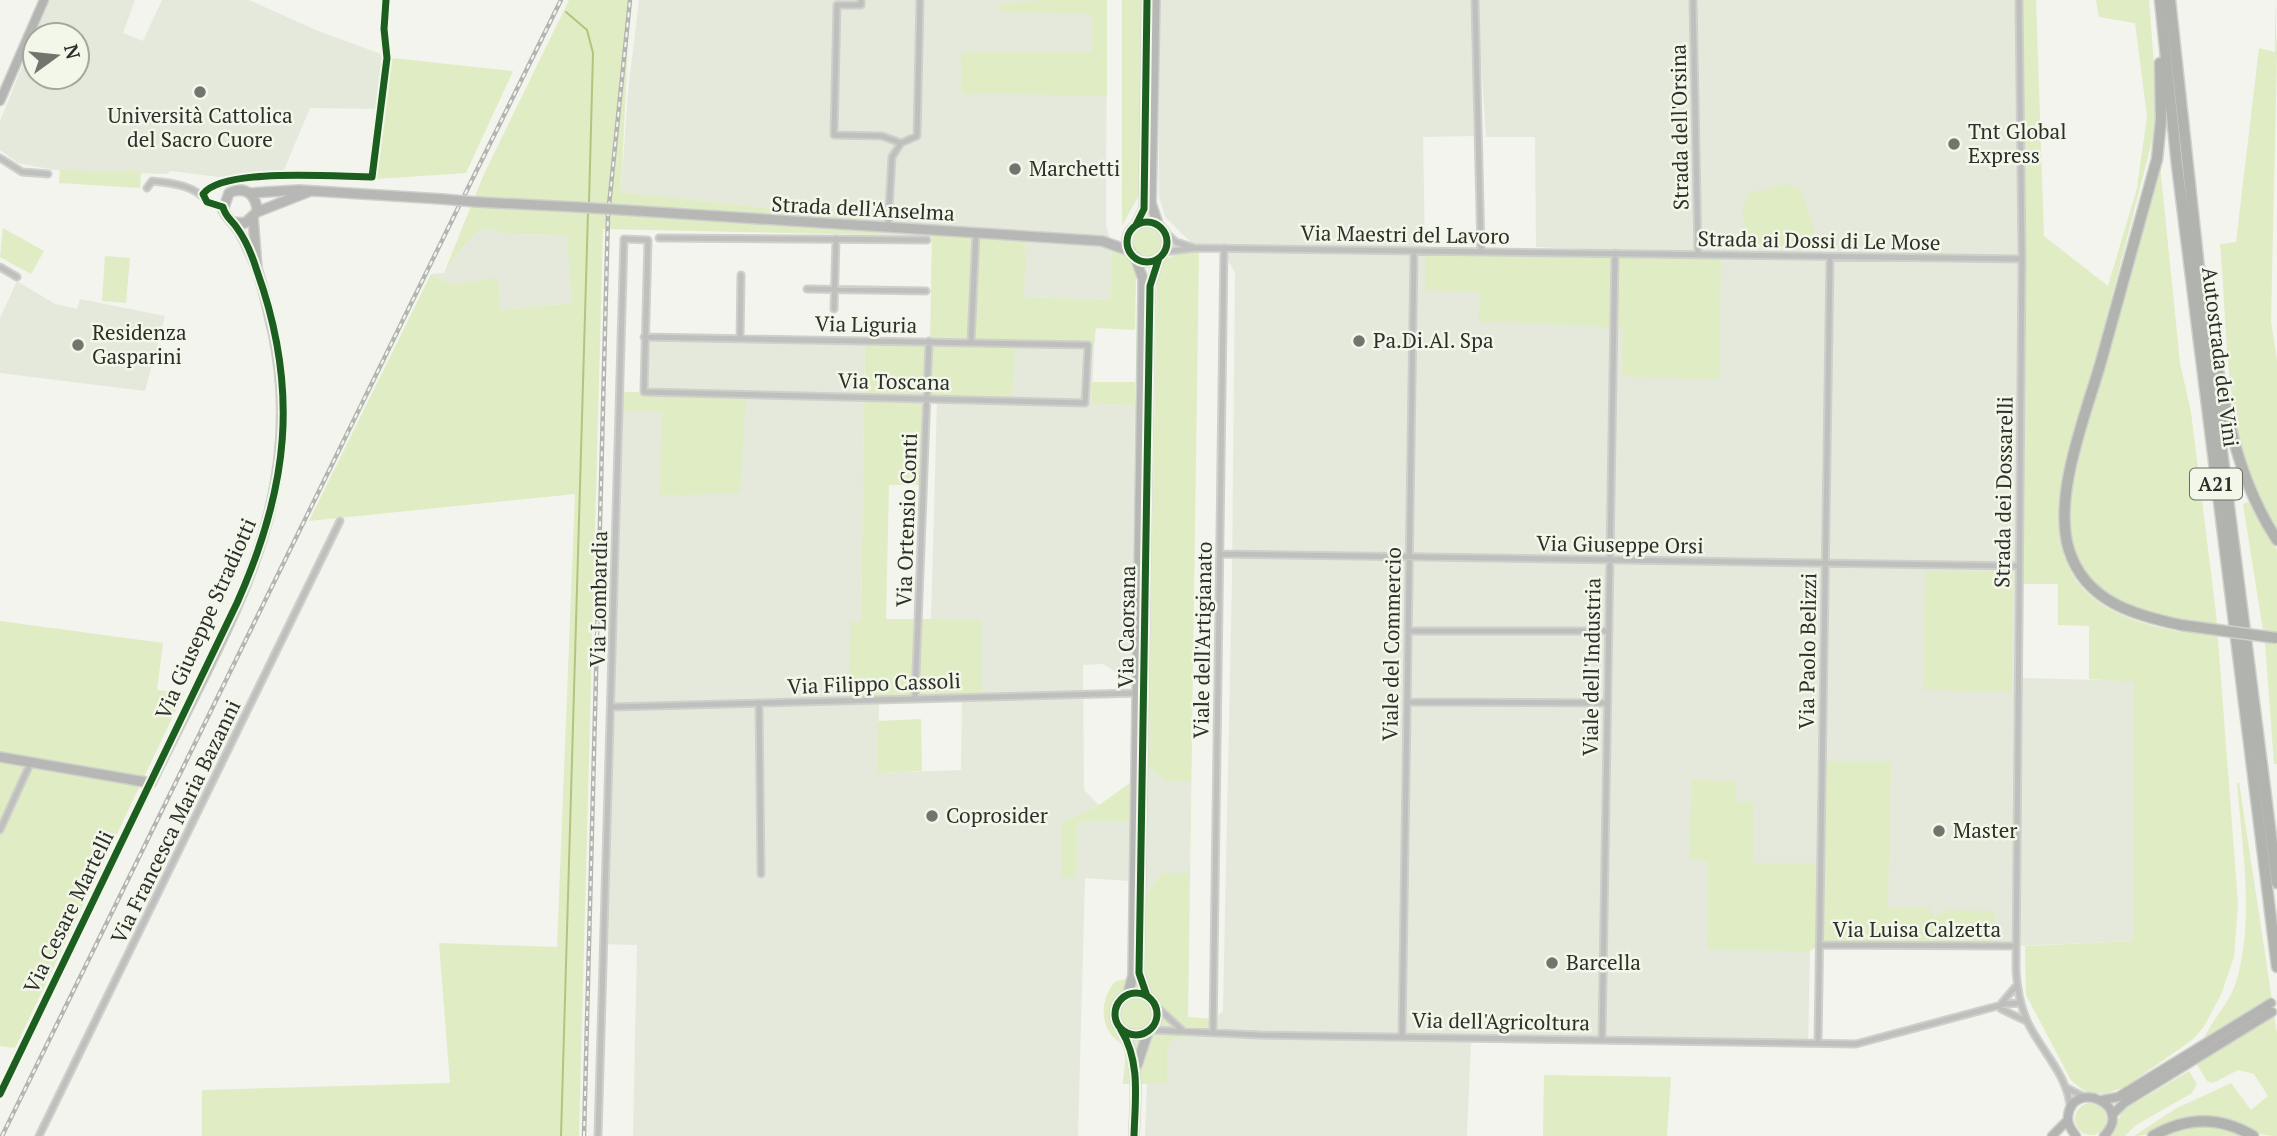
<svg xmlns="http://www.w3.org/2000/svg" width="2277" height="1136" font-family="'PT Serif',serif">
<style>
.built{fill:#e4e9dc}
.green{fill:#e0ecc4}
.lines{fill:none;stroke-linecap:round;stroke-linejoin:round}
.stream{stroke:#b2c47e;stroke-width:2}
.minor-casing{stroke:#ced0cb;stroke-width:9}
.secondary-casing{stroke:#ced0cb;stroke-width:11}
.primary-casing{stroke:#ced0cb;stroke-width:12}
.motorway-casing{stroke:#ced0cb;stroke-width:13}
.minor{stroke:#bfbfbd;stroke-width:5}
.secondary{stroke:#b4b5b2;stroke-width:8}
.primary{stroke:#b7b8b5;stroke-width:9}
.motorway{stroke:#b1b3af;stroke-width:10}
.rail-casing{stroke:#b4b5b2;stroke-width:4.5}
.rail{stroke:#f3f7ea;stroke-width:2;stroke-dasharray:5;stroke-linecap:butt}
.primary-bridge-casing{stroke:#ced0cb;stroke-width:12;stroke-linecap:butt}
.motorway-bridge-casing{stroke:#ced0cb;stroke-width:13;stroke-linecap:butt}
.primary-bridge{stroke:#b7b8b5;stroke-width:9}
.motorway-bridge{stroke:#b1b3af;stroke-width:10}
.cycleway-casing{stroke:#f3f7ea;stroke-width:11}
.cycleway{stroke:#1b5e20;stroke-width:7}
.poi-dot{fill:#72746e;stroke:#f3f7ea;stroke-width:2.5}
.labels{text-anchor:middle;stroke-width:5;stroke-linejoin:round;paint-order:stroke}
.shield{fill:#f3f7ea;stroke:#686b64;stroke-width:2}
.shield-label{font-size:19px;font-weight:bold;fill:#2d2f2a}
.poi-label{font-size:21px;fill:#2d2f2a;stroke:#f3f7ea;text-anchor:start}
.street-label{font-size:21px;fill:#2d2f2a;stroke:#f3f7ea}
</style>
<rect width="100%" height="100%" fill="#f2f4ed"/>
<!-- built -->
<path class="built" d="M 50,0 L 135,0 L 123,33 L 143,41 L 162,0 L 249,0 L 318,31 L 392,58 L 386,109 L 310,108 L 283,172 L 218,177 L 171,171 L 166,174 L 54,170 L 18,163 L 0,150 L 0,121 L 35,35 L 35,77 L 77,77 L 77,35 L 35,35 Z
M 639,0 L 1107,0 L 1106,226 L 1112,245 L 1110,300 L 1023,297 L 1026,240 L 877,235 L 876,220 L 621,192 L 628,92 Z
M 1158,0 L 1474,0 L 1476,136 L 1423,137 L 1425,252 L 1672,253 L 1536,247 L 1535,137 L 1486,137 L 1477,0 L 2018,0 L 2020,678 L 2135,681 L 2133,941 L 2015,946 L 1820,945 L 1810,951 L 1808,1044 L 1471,1039 L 1467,1136 L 1145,1136 L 1147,1084 L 1167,1084 L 1167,1047 L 1172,1039 L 1213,1033 L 1212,1019 L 1223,1012 L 1232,579 L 1235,272 L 1222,251 L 1199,250 L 1165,217 L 1159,196 Z
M 482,228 L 510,234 L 568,235 L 572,303 L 501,310 L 496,279 L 451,285 L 431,274 L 444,273 L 462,248 Z
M 17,281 L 55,304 L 77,309 L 80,299 L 165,316 L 145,391 L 0,373 L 0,318 Z
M 645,339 L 865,340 L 861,621 L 852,621 L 879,701 L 878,773 L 961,770 L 962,698 L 982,619 L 931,620 L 937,401 L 1014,343 L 1094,345 L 1092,404 L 1135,405 L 1132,682 L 1103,664 L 1083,665 L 1084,790 L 1099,805 L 1062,823 L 1076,878 L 1078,821 L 1130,821 L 1129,881 L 1085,878 L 1078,1136 L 633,1136 L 637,945 L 603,944 L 619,412 L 662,412 L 660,496 L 740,492 L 645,392 Z
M 1148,767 L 1166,781 L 1191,781 L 1189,874 L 1161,873 L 1146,895 Z"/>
<!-- green -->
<path class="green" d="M 569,0 L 630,0 L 621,192 L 876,220 L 877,235 L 603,229 L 579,1136 L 202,1136 L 202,1090 L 450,1083 L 439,943 L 557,947 L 575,494 L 309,521 L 431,274 L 451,285 L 497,278 L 501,310 L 572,303 L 567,235 L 510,234 L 482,228 L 462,248 L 444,273 L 484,174 Z
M 1045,0 L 1107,0 L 1107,96 L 962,93 L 961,51 L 1092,52 L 1092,14 L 999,12 L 999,4 Z
M 1122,0 L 1142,0 L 1139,195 L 1122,226 Z
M 2018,0 L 2036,0 L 2044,236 L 2108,286 L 2137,188 L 2147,116 L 2135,23 L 2099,17 L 2096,0 L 2149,0 L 2158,118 L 2060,498 C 2051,587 2101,617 2181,632 L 2183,620 C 2166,617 2145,616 2129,608 C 2057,574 2065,516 2081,450 L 2160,165 L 2180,363 L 2191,412 L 2216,613 L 2238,904 L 2234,957 L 2221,995 L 2203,1028 L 2192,1040 L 2125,1087 L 2104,1094 L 2085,1092 L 2071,1080 L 2026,995 L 2025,946 L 2133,941 L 2134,682 L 2089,679 L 2089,626 L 2058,625 L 2058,584 L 2020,584 Z
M 2275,0 L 2277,53 L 2271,321 L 2277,361 L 2277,530 C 2222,444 2229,342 2220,244 L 2236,242 L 2259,48 L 2275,52 Z
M 392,58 L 513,71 L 466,173 L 376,179 Z
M 60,170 L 141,172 L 140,188 L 59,183 Z
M 1786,184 L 1800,189 L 1814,227 L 1815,248 L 1756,246 C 1744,227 1737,214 1749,193 Z
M1131 242a17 17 0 1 1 34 0a17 17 0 1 1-34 0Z
M 3,228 L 44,251 L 31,274 L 0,257 Z
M 932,234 L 1026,240 L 1024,297 L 1110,300 L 1112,245 L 1131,257 L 1136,274 L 1135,330 L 1096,328 L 1094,345 L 1015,343 L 1012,401 L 927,399 L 924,485 L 889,485 L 886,619 L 982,619 L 982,698 L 848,700 L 851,621 L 861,621 L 865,340 L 930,342 Z
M 1199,250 L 1188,1017 L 1212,1019 L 1213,1033 L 1172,1039 L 1167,1048 L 1167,1084 L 1123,1084 C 1123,1074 1128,1054 1122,1045 C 1119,1041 1113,1038 1110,1033 C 1099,1017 1103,994 1116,981 L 1145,976 L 1146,895 L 1161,873 L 1189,873 L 1191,781 L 1166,781 L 1148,767 L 1157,272 C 1165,254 1181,253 1199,250 Z
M 1425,252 L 1721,256 L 1719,380 L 1622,376 L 1623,328 L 1479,321 L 1480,292 L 1425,290 Z
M 105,256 L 130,258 L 126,303 L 102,301 Z
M 1092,382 L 1135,382 L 1135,405 L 1092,404 Z
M 620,392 L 746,394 L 740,493 L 659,496 L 662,412 L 619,412 Z
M 2248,502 L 2277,550 L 2277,764 L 2274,764 L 2265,643 L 2243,504 Z
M 1925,571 L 2013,571 L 2012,692 L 1923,690 Z
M 0,621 L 163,643 L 157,690 L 184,693 L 15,1048 L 0,1046 Z
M 921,719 L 922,771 L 878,773 L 878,721 Z
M 1822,761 L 1891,762 L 1888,907 L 1928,907 L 1935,917 L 1947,910 L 1995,911 L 1994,946 L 1820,945 L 1810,951 L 1707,950 L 1708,861 L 1689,860 L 1692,779 L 1736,782 L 1736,802 L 1753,802 L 1753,863 L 1820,863 Z
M 2239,782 L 2272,1000 L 2203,1042 C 2205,1029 2230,1003 2236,982 C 2255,919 2242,847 2237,783 Z
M 1130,783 L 1130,821 L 1078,821 L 1076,878 L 1061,878 L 1062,823 L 1099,805 Z
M 2274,1017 L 2277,1033 L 2277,1136 C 2249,1136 2228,1116 2200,1116 C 2174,1117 2157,1136 2134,1136 L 2175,1109 L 2231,1083 L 2251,1110 L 2268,1096 L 2254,1074 L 2238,1070 L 2213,1083 L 2207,1081 L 2196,1063 Z
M 2189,1071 L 2197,1084 L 2192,1093 L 2136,1125 L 2125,1136 L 2111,1136 L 2123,1110 Z
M 1544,1075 L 1671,1077 L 1667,1136 L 1543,1136 Z
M2075 1119a16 16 0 1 1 32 0a16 16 0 1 1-32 0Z
M 2187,1125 L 2222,1126 L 2246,1136 L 2160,1136 Z"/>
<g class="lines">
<!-- stream -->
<path class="stream" d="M 566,12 L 587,30 L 593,53 L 589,203
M 561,1136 L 588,212"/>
<!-- minor casing -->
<g class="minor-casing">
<path id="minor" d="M 861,0 L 861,5 L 837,5 L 834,135 L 882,136 L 901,143 L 892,157 L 888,227
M 1475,0 L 1481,252
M 1693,0 L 1698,254
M 2019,0 L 2022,259 L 2016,970 C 2017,989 2020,1006 2028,1023 C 2041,1050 2068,1076 2070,1107
M 901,143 L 917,136 L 920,0
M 0,158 L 22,172 L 48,174
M 147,188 L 152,181 C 171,183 196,185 207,202 L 223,207
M 1166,233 L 1176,242 L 1192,247
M 659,238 L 927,240
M 1164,252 L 1195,248 L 2022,259
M 0,267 L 17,277
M 807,289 L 926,291
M 834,309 L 836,239
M 740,339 L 741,275
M 971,342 L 976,233
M 1220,554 L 2019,566
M 1408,631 L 1609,631
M 915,699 L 929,341
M 1407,702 L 1608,703
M 759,703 L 761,874
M 612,707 L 1137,693
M 0,830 L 31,762
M 1819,945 L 2015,946
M 2001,1004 L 2017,985
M 1156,1006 L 1182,1030
M 2001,1009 L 2026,1021
M 1151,1030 L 1259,1035 L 1856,1044 L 2005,1004 L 2020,1003
M 1213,1033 L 1224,248
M 1402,1037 L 1414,251
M 1602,1039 L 1615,253
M 1818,1043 L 1830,259
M 2067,1088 L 2084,1097
M 0,1094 L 151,783
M 39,1136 L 340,521
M 598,1136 L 624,239 L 648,240 L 644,392 L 1085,403 L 1088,345 L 644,337"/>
</g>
<!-- secondary casing -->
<g class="secondary-casing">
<path id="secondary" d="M 0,101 L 44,0
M 2102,1100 L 2118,1097 L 2271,1003
M 2112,1115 L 2124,1103 L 2272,1012
M 2052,1136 L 2068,1120
M 2076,1136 C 2071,1130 2067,1124 2068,1116 C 2073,1078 2135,1105 2104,1136"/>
</g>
<!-- primary casing -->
<g class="primary-casing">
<path id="primary" d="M 1155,0 L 1151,203 L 1158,224
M 251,193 L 299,190 L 442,199
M 477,202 L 576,207
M 623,210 L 1102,241 L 1130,251
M 257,212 L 308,192
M 253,217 L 257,268
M1127 242a20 20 0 1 1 40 0a20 20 0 1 1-40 0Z
M 1136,225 L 1144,209 L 1147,0
M 0,757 L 151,783 C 222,634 311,504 273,331 C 268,311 264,289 257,269 C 252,257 246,242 239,231 C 234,223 227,218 223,210 L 229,193 C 245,185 257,195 257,212 L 245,223 L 232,222
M1115 1014a21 21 0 1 1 42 0a21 21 0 1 1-42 0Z
M 1128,994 L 1133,975 L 1143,297 L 1143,279 L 1135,257
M 1147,996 L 1139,973 L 1150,286 L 1159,258
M 1122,1031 C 1141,1062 1135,1101 1134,1136
M 1137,1065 L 1148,1032"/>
</g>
<!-- motorway casing -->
<g class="motorway-casing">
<path id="motorway" d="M 2160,0 L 2177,165 L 2277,967
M 2170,0 L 2201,287 L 2277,883
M 2160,63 L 2161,120 L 2157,159 C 2139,226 2120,292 2102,358 C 2087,412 2052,495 2069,550 C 2085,601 2133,615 2181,625
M 2217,366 C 2230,429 2241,485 2277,540
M 2153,1136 C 2186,1117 2220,1116 2253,1136"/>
</g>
<!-- minor -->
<use href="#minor" class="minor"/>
<!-- secondary -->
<use href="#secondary" class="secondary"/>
<!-- primary -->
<use href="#primary" class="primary"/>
<!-- motorway -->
<use href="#motorway" class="motorway"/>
<!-- rail casing -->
<g class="rail-casing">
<path id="rail" d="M 465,194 L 561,0
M 2,1136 L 459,206
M 584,1136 L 608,215 L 630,0"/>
</g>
<!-- rail -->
<use href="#rail" class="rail"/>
<!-- primary-bridge casing -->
<g class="primary-bridge-casing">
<path id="primary-bridge" d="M 442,199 L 477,202
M 576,207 L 623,210"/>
</g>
<!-- motorway-bridge casing -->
<g class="motorway-bridge-casing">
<path id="motorway-bridge" d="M 2181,625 L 2277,638"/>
</g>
<!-- primary-bridge -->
<use href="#primary-bridge" class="primary-bridge"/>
<!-- motorway-bridge -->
<use href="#motorway-bridge" class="motorway-bridge"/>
<!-- cycleway casing -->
<g class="cycleway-casing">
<path id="cycleway" d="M1127 242a20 20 0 1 1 40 0a20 20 0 1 1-40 0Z
M 1136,225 L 1144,209 L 1147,0
M1115 1014a21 21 0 1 1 42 0a21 21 0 1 1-42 0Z
M 1147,996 L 1139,973 L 1150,286 L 1159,258
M 1121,1030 C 1141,1062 1135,1100 1134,1136
M 0,1094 L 237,603 C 288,489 300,391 257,271 C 253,258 245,239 237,228 C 232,220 225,217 223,207 L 207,202 L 203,194 C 223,167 338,177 372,177 L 387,58 L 384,29 L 386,0"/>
</g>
<!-- cycleway -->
<use href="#cycleway" class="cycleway"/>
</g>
<!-- markers -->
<g class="poi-dot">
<circle cx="200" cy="92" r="7"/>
<circle cx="1954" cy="144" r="7"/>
<circle cx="1015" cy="169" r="7"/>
<circle cx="1359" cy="341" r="7"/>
<circle cx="78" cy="345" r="7"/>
<circle cx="932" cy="816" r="7"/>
<circle cx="1939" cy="831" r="7"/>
<circle cx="1552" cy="963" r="7"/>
</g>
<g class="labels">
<!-- shield labels -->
<rect class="shield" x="2190" y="468.5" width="52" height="31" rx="5"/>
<g class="shield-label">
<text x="2216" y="491">A21</text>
</g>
<!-- poi labels -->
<g class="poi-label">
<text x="200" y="123" text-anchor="middle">Università Cattolica<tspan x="200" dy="24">del Sacro Cuore</tspan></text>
<text x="1968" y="139">Tnt Global<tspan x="1968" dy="24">Express</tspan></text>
<text x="1029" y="176">Marchetti</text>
<text x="92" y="340">Residenza<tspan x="92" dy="24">Gasparini</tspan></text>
<text x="1373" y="348">Pa.Di.Al. Spa</text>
<text x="946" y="823">Coprosider</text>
<text x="1953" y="838">Master</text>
<text x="1566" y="970">Barcella</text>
</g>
<!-- street labels -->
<g class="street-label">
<text transform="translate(1680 127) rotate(-91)" y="7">Strada dell'Orsina</text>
<text transform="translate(863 209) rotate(3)" y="7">Strada dell'Anselma</text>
<text transform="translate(1405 235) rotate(1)" y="7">Via Maestri del Lavoro</text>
<text transform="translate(1819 241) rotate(1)" y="7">Strada ai Dossi di Le Mose</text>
<text transform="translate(866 325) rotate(1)" y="7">Via Liguria</text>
<text transform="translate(2220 357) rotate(83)" y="7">Autostrada dei Vini</text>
<text transform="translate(894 382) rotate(1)" y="7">Via Toscana</text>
<text transform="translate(2004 492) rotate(-89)" y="7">Strada dei Dossarelli</text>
<text transform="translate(907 520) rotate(-88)" y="7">Via Ortensio Conti</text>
<text transform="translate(1620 545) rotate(1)" y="7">Via Giuseppe Orsi</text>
<text transform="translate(599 599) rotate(-89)" y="7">Via Lombardia</text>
<text transform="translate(206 619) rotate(-66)" y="7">Via Giuseppe Stradiotti</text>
<text transform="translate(1127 627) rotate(-89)" y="7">Via Caorsana</text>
<text transform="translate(1203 640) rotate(-89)" y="7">Viale dell'Artigianato</text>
<text transform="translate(1392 644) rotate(-89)" y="7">Viale del Commercio</text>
<text transform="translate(1808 651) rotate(-89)" y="7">Via Paolo Belizzi</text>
<text transform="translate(1592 667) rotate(-89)" y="7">Viale dell'Industria</text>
<text transform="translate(874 684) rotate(-2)" y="7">Via Filippo Cassoli</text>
<text transform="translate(176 822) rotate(-64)" y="7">Via Francesca Maria Bazanni</text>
<text transform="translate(69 912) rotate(-64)" y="7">Via Cesare Martelli</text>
<text x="1917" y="937">Via Luisa Calzetta</text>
<text transform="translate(1501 1022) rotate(1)" y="7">Via dell'Agricoltura</text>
</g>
</g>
<!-- north arrow -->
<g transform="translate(56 56) rotate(75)"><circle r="33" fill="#f3f7ea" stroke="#a4a79d" stroke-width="2"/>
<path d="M0-5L12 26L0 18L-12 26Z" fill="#72746e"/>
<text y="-10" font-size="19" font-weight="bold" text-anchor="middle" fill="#2d2f2a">N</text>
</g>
</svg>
